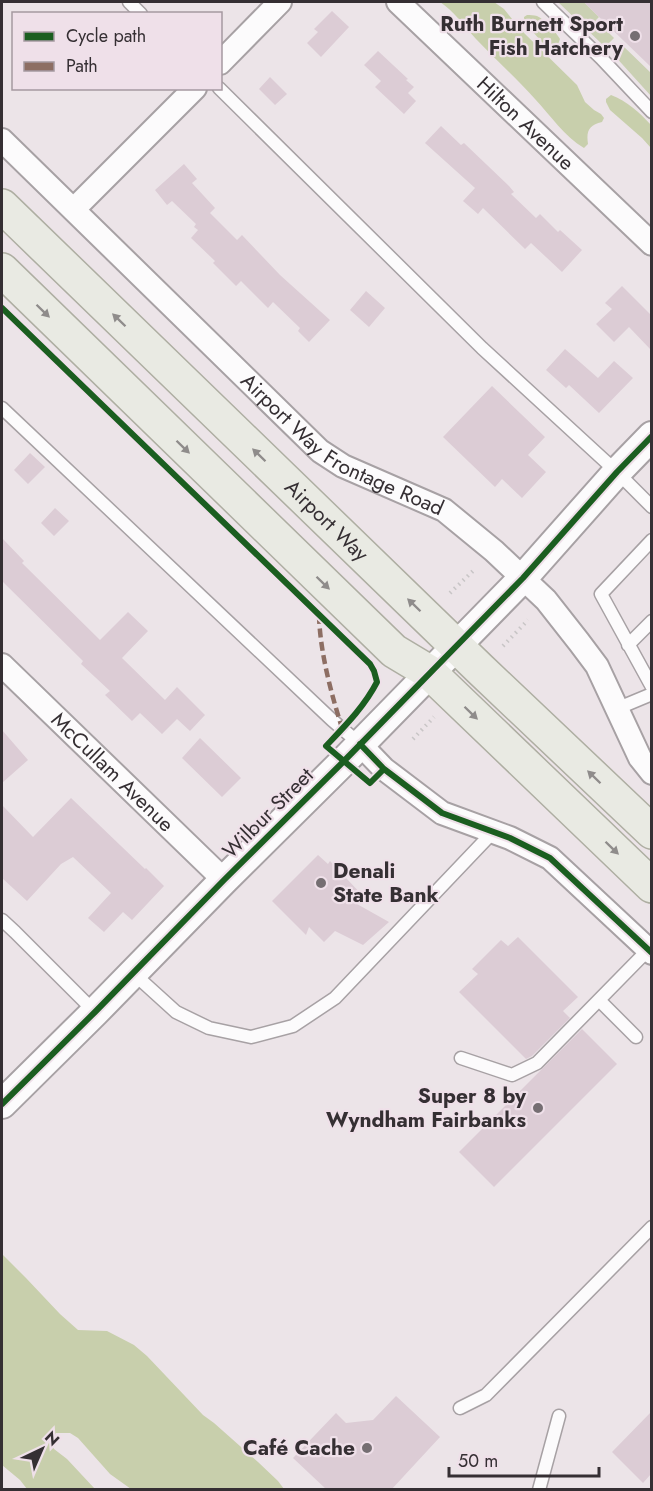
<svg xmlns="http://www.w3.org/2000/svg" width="653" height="1491" font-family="Jost,sans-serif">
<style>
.green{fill:#cad0b3}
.forest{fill:#c8cfac}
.building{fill:#dcccd5}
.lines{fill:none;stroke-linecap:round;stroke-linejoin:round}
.service-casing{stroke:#a7a1a4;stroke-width:15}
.minor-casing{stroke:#a7a1a4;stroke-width:26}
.tertiary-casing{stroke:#a7a1a4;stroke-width:32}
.primary-casing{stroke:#aeaea2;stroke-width:36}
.path{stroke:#c8c5c6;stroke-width:4;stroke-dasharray:1.5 4.5;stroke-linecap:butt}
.service{stroke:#fcfbfc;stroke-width:12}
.minor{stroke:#fcfbfc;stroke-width:22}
.tertiary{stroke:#fcfbfc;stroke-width:28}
.primary{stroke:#e9eae3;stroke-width:33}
.quiet{stroke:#8d6e63;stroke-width:4.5;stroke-dasharray:9 4.5;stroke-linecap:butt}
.cycleway-casing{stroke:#efe0e9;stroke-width:10}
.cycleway{stroke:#1b5e20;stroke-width:6}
.oneway{fill:#8f8c8b}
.poi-dot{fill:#756e72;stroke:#efe0e9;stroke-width:2}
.labels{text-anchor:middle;stroke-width:4.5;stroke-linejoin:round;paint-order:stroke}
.poi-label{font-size:21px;font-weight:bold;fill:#352f33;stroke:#efe0e9;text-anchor:end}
.street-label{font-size:21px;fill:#352f33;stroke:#efe0e9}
</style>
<rect width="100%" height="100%" fill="#ece4e8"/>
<!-- green -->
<path class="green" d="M 558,2 L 584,2 L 599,17 L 596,20 L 614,38 L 608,44 L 603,45 Z
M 621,44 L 651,73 L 651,96 L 613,54 Z"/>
<!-- forest -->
<path class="forest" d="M 440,2 L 494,2 L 504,9 L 521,30 L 577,85 L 585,102 L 594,110 L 601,114 L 604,118 L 602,122 C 589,125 586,131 588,144 L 584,148 C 564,136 551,116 535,99 C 516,78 495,59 476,39 C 464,26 454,11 440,2 Z
M 527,15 C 530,15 534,15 537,16 C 545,20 556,32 560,39 L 557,47 L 549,50 L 524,22 L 524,17 Z
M 611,95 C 627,101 640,113 651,125 L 651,148 L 642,138 L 610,110 L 606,102 L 606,99 Z
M 2,1254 L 26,1278 L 60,1314 L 78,1330 L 107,1331 L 134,1345 L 147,1356 L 203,1415 L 214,1423 L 258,1462 L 278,1481 L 284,1489 L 131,1489 L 110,1474 L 78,1438 L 70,1433 L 56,1433 L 50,1442 L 54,1449 L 67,1459 L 95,1489 L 27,1489 L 20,1480 L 2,1465 Z"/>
<!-- building -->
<path class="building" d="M 584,2 L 651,2 L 651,67 L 599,17 Z
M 332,11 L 349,27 L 321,57 L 307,43 L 318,32 L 314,29 Z
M 378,51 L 408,79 L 406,80 L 414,87 L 408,93 L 416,101 L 404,114 L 375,87 L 381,81 L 364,65 Z
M 270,77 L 287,94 L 275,105 L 259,89 Z
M 441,126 L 461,145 L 464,143 L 509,186 L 514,192 L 511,194 L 536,218 L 540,214 L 558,232 L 560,230 L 582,250 L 562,272 L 531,243 L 525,249 L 483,208 L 478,214 L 463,201 L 475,188 L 425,143 Z
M 184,164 L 197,179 L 192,183 L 215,208 L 210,213 L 237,240 L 242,235 L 280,275 L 330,320 L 309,342 L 298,331 L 300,328 L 273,302 L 268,308 L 241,281 L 236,286 L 213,263 L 215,261 L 191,238 L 198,230 L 194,227 L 196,224 L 172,201 L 167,205 L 155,190 Z
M 622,286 L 651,315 L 651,350 L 629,327 L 614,342 L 596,324 L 612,309 L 605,303 Z
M 366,291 L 385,308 L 369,327 L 350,310 Z
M 565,349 L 598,378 L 614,361 L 633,378 L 599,413 L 569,385 L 566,388 L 546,370 Z
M 492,386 L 545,437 L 528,455 L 546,472 L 522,498 L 502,479 L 495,487 L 443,437 Z
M 30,453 L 45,467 L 28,484 L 14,470 Z
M 55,508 L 69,521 L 54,536 L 41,523 Z
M 2,538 L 24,561 L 22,563 L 100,640 L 128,612 L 148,631 L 122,658 L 165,700 L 177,687 L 205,715 L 190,731 L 177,719 L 162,734 L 140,713 L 132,721 L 105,695 L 110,691 L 81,664 L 83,661 L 2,581 Z
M 2,730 L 28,760 L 2,783 Z
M 200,738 L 241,778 L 222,797 L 182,758 Z
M 71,798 L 145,869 L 146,868 L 164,886 L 132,920 L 123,912 L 104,932 L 88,918 L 111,893 L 73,857 L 61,864 L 27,901 L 2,878 L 2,805 L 33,837 Z
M 318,855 L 328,864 L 330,861 L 364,897 L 357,904 L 389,922 L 363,945 L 335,931 L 324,942 L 309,927 L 306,935 L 272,901 Z
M 518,937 L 578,997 L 563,1011 L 570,1018 L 532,1056 L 526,1059 L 459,992 L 478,974 L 472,969 L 501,940 L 508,946 Z
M 582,1029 L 617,1064 L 494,1187 L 459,1152 Z
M 396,1396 L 440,1437 L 391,1490 L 327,1490 L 293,1458 L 336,1413 L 346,1423 L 373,1420 Z
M 651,1412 L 651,1474 L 643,1483 L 612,1452 Z"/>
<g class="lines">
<!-- service casing -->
<g class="service-casing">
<path id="service" d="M 129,2 L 141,14
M 543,2 L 601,58 L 652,112
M 219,88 L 482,348 L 617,472 L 652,507
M 2,408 L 332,720 L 360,744
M 652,540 L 601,594 L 652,687
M 628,645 L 652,621
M 616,709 L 652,694
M 2,920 L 15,932 L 95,1012
M 133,973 L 176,1012 L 209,1028 L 251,1037 L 293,1026 L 335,998 L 493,832
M 599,1000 L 636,1037
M 461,1058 L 512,1075 L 537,1063 L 648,950
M 460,1408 L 486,1395 L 652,1227
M 539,1490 L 559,1416"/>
</g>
<!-- minor casing -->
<g class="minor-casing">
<g id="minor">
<path id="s1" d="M 398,2 L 652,244"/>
<path d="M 220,63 L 280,2"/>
<path id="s2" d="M 2,140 L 320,451 L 343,466 L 444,510 L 494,551 L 546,600 L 579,642 L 597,666 L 640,758 L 652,773"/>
<path d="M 74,209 L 195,88"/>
<path id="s3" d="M 2,665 L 224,880"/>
<path d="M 360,744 L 384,769 L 442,813 L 510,838 L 550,858 L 652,953"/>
</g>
</g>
<!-- tertiary casing -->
<g class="tertiary-casing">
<path id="tertiary" d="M 2,1104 L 95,1012 L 224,880 L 344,761 L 523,578 L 617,472 L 652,436"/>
</g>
<!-- primary casing -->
<g class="primary-casing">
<g id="primary">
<path id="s4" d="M 2,206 L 480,669 L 652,832"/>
<path d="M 2,270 L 394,651 L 429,672 L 652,886"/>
</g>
</g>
<!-- path -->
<path class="path" d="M 450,593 L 473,571
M 503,646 L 528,620
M 413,739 L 434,717"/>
<!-- service -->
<use href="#service" class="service"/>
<!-- minor -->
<use href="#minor" class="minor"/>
<!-- tertiary -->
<use href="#tertiary" class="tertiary"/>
<!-- primary -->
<use href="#primary" class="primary"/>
<!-- quiet -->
<path class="quiet" d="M 319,615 C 320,652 331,693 342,728"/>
<!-- cycleway casing -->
<g class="cycleway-casing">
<path id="cycleway" d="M 2,308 L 370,664 L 374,671 L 377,682 C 364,707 345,726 326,746 L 370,783 L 384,769
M 360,744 L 384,769 L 442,813 L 510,838 L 550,858 L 652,953
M 2,1104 L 95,1012 L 224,880 L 344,761 L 523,578 L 617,472 L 652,436"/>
</g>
<!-- cycleway -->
<use href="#cycleway" class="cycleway"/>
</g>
<!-- one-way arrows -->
<defs><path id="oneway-solid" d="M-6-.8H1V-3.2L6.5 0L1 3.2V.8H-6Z" transform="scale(1.5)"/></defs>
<g class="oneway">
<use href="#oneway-solid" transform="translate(43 311) rotate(44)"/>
<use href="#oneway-solid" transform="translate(119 320) rotate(-136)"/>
<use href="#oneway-solid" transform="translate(183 447) rotate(44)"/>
<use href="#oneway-solid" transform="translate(259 455) rotate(-136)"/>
<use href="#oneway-solid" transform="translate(323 583) rotate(44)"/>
<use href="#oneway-solid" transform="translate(414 605) rotate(-136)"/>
<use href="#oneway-solid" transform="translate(471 713) rotate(44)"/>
<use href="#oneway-solid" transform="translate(594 777) rotate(-136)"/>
<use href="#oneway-solid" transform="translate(612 848) rotate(44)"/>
</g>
<!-- markers -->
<g class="poi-dot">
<circle cx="635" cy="36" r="6"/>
<circle cx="321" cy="883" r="6"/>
<circle cx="538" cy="1108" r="6"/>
<circle cx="367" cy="1448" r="6"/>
</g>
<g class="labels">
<!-- poi labels -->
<g class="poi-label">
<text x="623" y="31">Ruth Burnett Sport<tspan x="623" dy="24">Fish Hatchery</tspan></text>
<text x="333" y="878" text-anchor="start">Denali<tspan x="333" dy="24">State Bank</tspan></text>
<text x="526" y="1103">Super 8 by<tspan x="526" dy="24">Wyndham Fairbanks</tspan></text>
<text x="355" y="1455">Café Cache</text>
</g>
<!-- street labels -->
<g class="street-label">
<text dy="7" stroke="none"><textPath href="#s1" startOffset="176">Hilton Avenue</textPath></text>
<text dy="7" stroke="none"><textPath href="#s2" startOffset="460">Airport Way Frontage Road</textPath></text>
<text dy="7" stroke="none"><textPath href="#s4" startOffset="452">Airport Way</textPath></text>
<text dy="7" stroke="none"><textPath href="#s3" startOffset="154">McCullam Avenue</textPath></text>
<text transform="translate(268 813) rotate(-45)" y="7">Wilbur Street</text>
</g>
</g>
<!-- border -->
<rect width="653" height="1491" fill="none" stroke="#352f33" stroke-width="6"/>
<!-- legend -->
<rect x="12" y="12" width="210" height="78" fill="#efe0e9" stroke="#a599a0" stroke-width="1.5"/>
<rect x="24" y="32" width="30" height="9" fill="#1b5e20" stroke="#a599a0" stroke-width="1.5"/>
<text x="66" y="42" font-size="18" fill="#352f33">Cycle path</text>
<rect x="24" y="62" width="30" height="9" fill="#8d6e63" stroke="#a599a0" stroke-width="1.5"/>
<text x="66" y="72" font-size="18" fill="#352f33">Path</text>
<!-- north arrow -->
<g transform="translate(42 1449) rotate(44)" stroke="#efe0e9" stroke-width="4.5" paint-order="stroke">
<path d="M0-4.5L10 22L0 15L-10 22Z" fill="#352f33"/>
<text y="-9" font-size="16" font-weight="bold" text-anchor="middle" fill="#352f33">N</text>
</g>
<!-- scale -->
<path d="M449 1467v9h150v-9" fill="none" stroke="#352f33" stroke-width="3"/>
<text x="458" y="1467" font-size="18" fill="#352f33" stroke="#efe0e9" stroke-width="4.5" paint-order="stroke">50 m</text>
</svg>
